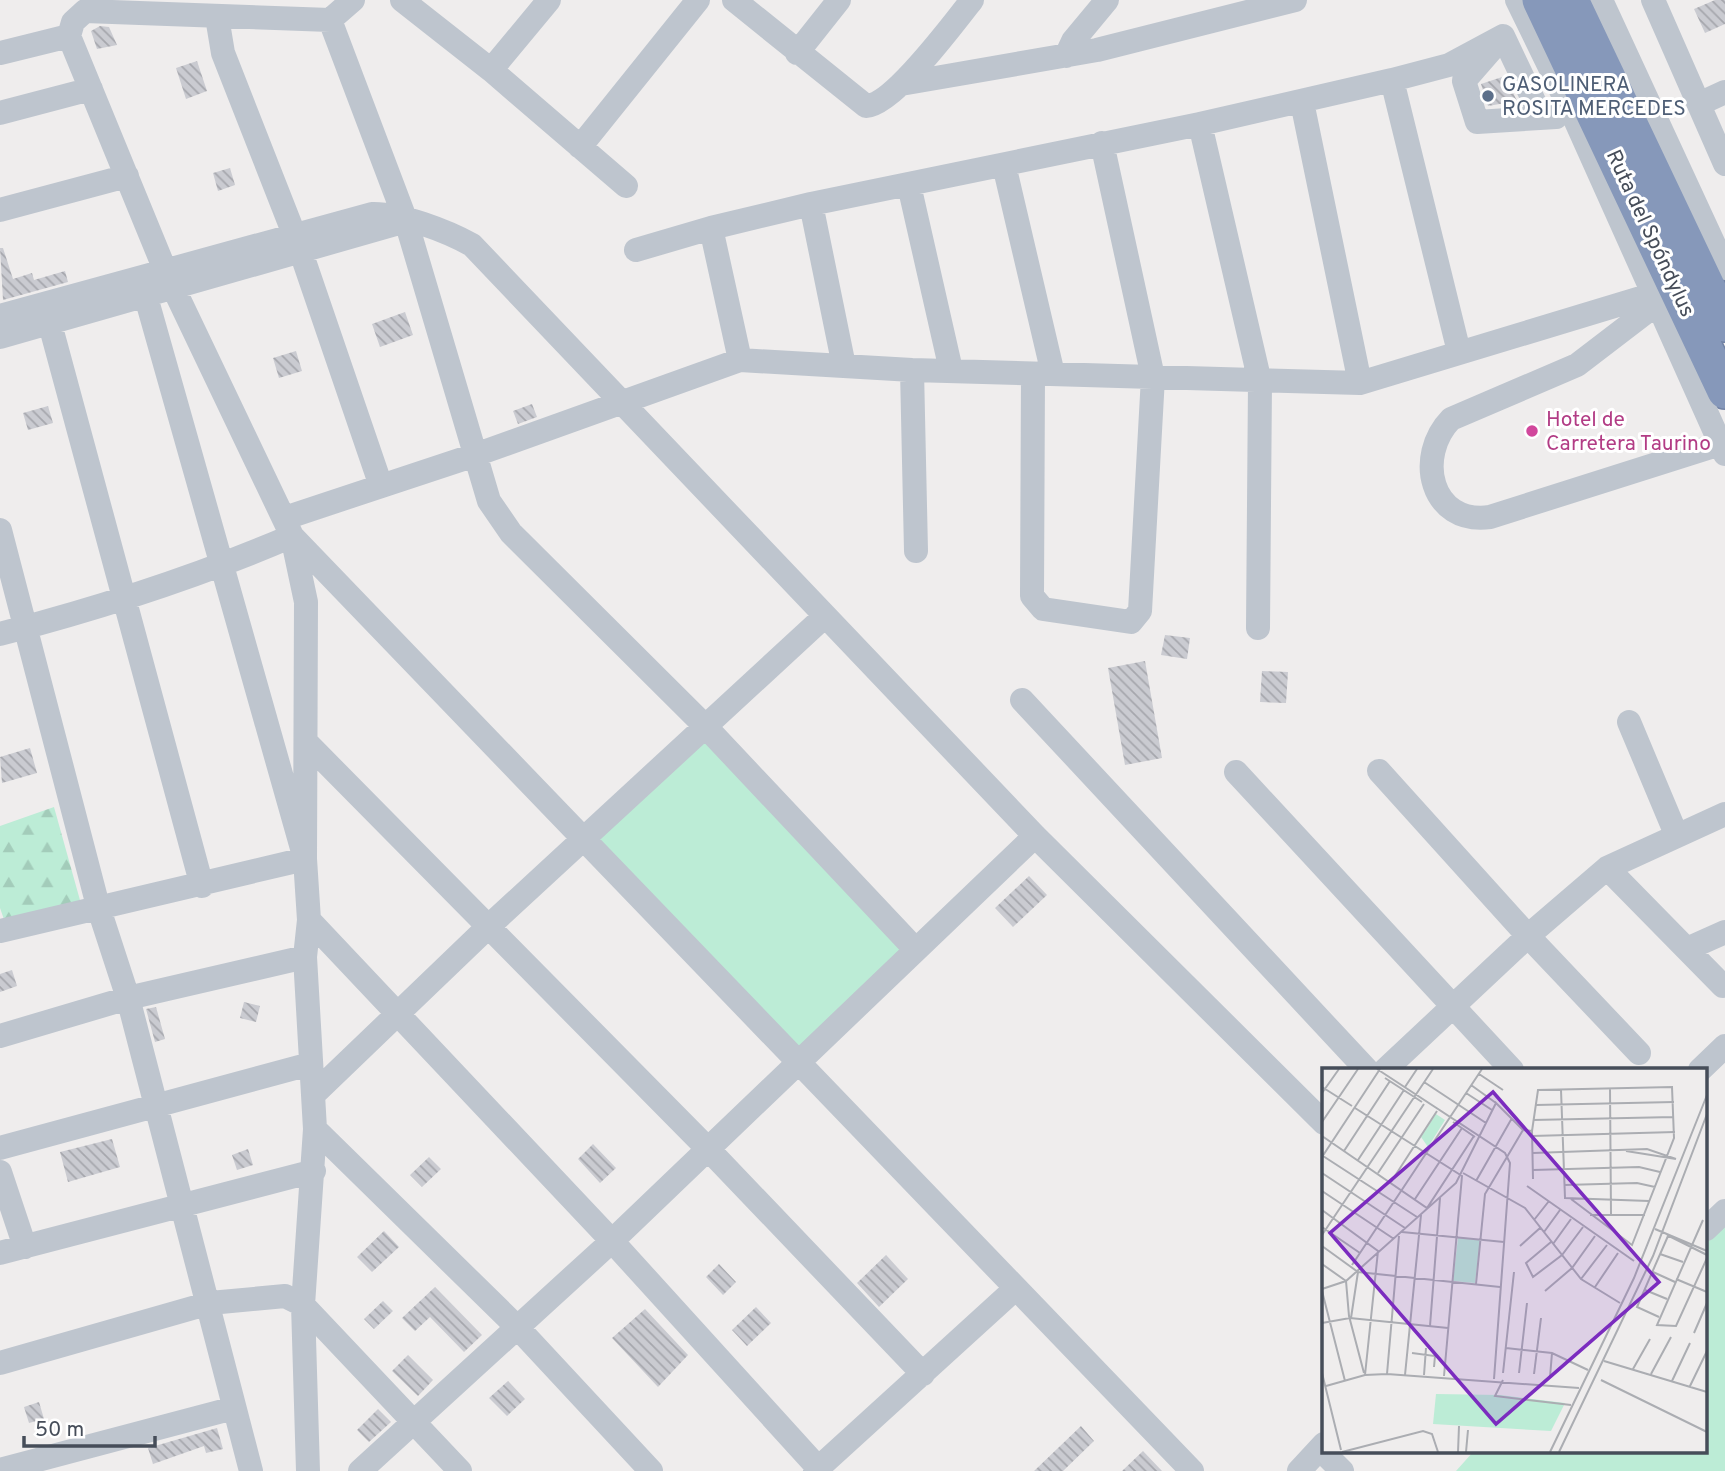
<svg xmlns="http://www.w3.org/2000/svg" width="1725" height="1471" font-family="Overpass,sans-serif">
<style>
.green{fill:#bcecd6}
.forest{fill:url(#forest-firs)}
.building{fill:url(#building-back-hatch)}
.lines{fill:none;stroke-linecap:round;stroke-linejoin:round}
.highway-casing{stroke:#7283a5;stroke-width:38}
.minor{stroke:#bec5ce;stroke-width:24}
.highway{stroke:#8698ba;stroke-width:35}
.service-dot{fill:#5c6f8a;stroke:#fff;stroke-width:2.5}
.hotel-dot{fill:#d1479c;stroke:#fff;stroke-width:2.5}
.labels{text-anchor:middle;stroke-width:6;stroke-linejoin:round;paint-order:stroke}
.service-label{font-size:21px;fill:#4e5e75;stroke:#fff;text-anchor:start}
.street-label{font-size:21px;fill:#464d59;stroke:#fff}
.hotel-label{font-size:21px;fill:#b23c85;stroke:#fff;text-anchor:start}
.inset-road{fill:none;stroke:#abadb2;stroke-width:2}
.view{fill:#7b2cbf;fill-opacity:0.15;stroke:#7b2cbf;stroke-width:3.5}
.inset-edge{fill:none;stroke:#464d59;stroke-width:3.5}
</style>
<defs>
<pattern id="forest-firs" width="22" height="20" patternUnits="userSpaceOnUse" patternTransform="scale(1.75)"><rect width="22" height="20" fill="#bcecd6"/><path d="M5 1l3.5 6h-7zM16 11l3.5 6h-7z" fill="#a3ccba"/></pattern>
<pattern id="building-back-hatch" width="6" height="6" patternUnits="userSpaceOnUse" patternTransform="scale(1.75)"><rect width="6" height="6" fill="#cacbd1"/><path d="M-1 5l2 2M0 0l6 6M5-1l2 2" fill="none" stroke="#a6a7ad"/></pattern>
</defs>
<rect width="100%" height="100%" fill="#efeded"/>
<!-- green -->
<path class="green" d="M 705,736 L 903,947 L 794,1053 L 595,836 Z
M 1725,1199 L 1725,1471 L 1456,1471 L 1473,1452 L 1706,1452 L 1706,1217 Z"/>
<!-- forest -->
<path class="forest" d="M 54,807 L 83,911 L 7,928 L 0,908 L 0,826 Z"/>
<!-- building -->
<path class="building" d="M 1715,0 L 1725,0 L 1725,24 L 1705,33 L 1694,9 Z
M 100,26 L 109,27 L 117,45 L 97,49 L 91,31 Z
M 197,61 L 207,91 L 186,99 L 176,68 Z
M 1505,76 L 1517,101 L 1488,106 L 1481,84 Z
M 230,168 L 235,185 L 218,191 L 213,173 Z
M 0,248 L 3,248 L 13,279 L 32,273 L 34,280 L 65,271 L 68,282 L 3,300 Z
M 405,312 L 413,335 L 380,347 L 372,324 Z
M 296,351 L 302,371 L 279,378 L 273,358 Z
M 532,404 L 537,417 L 518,424 L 513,411 Z
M 48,406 L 53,423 L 28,430 L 23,413 Z
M 1165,635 L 1190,638 L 1187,659 L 1161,655 Z
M 1145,661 L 1162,758 L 1125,765 L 1108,668 Z
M 1262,671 L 1288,672 L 1286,703 L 1260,702 Z
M 30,748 L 37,773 L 2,783 L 0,757 Z
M 1029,876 L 1047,895 L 1013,927 L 995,908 Z
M 12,970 L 17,986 L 0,992 L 0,974 Z
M 244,1002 L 260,1006 L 256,1022 L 240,1018 Z
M 156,1007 L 165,1039 L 155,1042 L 146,1009 Z
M 112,1139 L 120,1167 L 68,1182 L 60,1152 Z
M 593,1144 L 616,1168 L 600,1183 L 578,1159 Z
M 248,1149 L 253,1165 L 237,1170 L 232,1155 Z
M 429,1157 L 441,1169 L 422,1187 L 410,1175 Z
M 384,1231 L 399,1247 L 372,1272 L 357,1257 Z
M 886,1255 L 908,1279 L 879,1307 L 857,1283 Z
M 719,1264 L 736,1282 L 723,1295 L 706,1277 Z
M 435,1287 L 482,1335 L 464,1352 L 430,1317 L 415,1331 L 402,1318 Z
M 383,1301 L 393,1311 L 374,1329 L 364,1319 Z
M 756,1307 L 771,1323 L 747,1346 L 732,1330 Z
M 645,1309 L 688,1355 L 658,1387 L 612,1338 Z
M 408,1355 L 433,1380 L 418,1396 L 392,1371 Z
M 508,1381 L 525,1399 L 507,1416 L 489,1398 Z
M 39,1402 L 44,1419 L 29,1423 L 24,1407 Z
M 378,1409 L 391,1422 L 369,1442 L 357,1430 Z
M 1081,1426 L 1094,1441 L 1063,1471 L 1034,1471 Z
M 217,1428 L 223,1449 L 206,1453 L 204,1446 L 153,1464 L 148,1448 Z
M 1143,1451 L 1162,1471 L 1122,1471 Z"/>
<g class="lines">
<!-- highway casing -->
<g class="highway-casing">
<path id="highway" d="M 1540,0 L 1725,391
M 1571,0 L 1725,324"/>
</g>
<!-- minor -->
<path class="minor" d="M 402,0 L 491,70 L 626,186
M 734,0 L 866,106 C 893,105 954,23 972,0
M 1517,0 L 1574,117 L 1725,454
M 1601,0 L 1725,268
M 1653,0 L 1725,164
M 217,17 L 223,53 L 301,252 L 381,486
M 330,20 L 406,221 L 489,501 L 511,533 L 705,726 L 915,949
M 1491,50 L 1464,81 L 1477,122 L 1556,117
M 0,53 L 69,36
M 797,53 L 839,0
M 1066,56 L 1073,41 L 1107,0
M 491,70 L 549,0
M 1392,80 L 1459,352
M 901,84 L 1097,50 L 1295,0
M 1302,102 L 1360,383
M 1699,104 L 1725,92
M 0,113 L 91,89
M 1200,124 L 1260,382 L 1258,628
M 580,147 L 698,0
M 1004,165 L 1053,374
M 909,185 L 951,370
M 811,204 L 844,366
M 0,210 L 127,176
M 711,228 L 740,360
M 636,250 L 711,228 L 811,204 L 1200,124 L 1392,80 L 1449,65 L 1503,36 L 1541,116
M 1658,303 L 1577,365 L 1451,419 C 1415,456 1430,525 1490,517 L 1720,444
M 0,316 L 372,214 C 400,213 447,231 472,245 L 1035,836 L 1324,1123
M 50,324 L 202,886
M 0,337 L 406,221
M 912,370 L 916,551
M 1033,375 L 1032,596 L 1043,609 L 1131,622 L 1140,611 L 1153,377 L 1102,143
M 285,518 L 475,455 L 740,360 L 912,370 L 1360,383 L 1654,294
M 0,530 L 98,906 L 128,998 L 251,1471
M 0,634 C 100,608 197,577 292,536 L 1192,1471
M 1022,700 L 1367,1070
M 1629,722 L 1676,834
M 307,743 L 709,1150 L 923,1374
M 1379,771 L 1528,936 L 1639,1053
M 1236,772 L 1512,1070
M 1607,868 L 1723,986
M 309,920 L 612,1241 L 821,1471
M 0,931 L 305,859 L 146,297
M 1687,949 L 1725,932
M 0,1036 L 128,998 L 305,957
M 1385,1070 L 1528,936 L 1607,868 L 1725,814
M 1700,1070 L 1725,1046
M 313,1095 L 489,926 L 825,616
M 315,1129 L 518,1328 L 651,1471
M 0,1148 L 310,1064
M 0,1172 L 25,1247
M 1706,1229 L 1725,1211
M 0,1253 L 314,1171
M 0,1363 L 210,1303 L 285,1296 L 303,1305 L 460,1471
M 1320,1449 L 1342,1471
M 0,1470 L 234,1408
M 308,1471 L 303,1305 L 315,1129 L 305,957 L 309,920 L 305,859 L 306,602 L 292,536 L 165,270 L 69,36 L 73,22 L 85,11 L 330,20 L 353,0
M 360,1471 L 612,1241 L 1035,836
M 815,1471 L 1016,1288
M 1299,1471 L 1324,1444"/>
<!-- highway -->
<use href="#highway" class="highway"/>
</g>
<!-- markers -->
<circle class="service-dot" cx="1488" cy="96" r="7"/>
<circle class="hotel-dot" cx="1532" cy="431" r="7"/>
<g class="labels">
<!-- service labels -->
<g class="service-label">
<text x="1502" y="91">GASOLINERA<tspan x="1502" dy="24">ROSITA MERCEDES</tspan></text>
</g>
<!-- street labels -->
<g class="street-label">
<text transform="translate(1651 233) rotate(65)" y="7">Ruta del Spóndylus</text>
</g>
<!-- hotel labels -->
<g class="hotel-label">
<text x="1546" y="426">Hotel de<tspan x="1546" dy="24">Carretera Taurino</tspan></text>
</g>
</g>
<!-- overview -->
<g transform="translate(1322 1068)">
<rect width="385" height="385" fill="#efeded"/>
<path d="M 114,46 L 123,52 L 106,79 L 99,69 ZM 136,170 L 158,172 L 153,215 L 131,213 ZM 114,326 L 178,327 L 243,335 L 229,363 L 111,356 Z" fill="#bcecd6"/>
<path class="inset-road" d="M 55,1 L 183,85 L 188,95 L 172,311M 157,6 L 181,22M 63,10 L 100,34M 102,14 L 164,55M 149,17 L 174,35M 0,19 L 30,38M 83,19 L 95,1M 288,21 L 289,146M 239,22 L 243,130 L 327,133M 0,25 L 17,1M 144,25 L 170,42M 214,37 L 352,34M 33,40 L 140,108 L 122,308M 211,52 L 352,49M 0,54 L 36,1M 131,54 L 153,69M 0,68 L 105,140 L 152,68M 210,68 L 353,64M 22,83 L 68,13M 304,83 L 354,91M 211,85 L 325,81 L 354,91M 1,88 L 95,149M 0,89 L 58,1M 36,92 L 82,22M 211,102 L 317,99 L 338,104M 0,105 L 83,160M 56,105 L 102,36M 141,105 L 203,140 L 259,211 L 298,235M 211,111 L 210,63 L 216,22 L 350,19 L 352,70 L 310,177 L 249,131M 154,113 L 190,50M 69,114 L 115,43M 242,117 L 315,115 L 333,119M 205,118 L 312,193M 0,123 L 72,171M 93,131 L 140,60M 0,142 L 56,183 L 43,307M 268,147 L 323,147M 212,152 L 227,133M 381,152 L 335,257 L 354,258 L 385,190M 0,159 L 38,185M 333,161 L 385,183M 80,164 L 182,174M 222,164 L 238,142M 0,167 L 111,1M 345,167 L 385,187M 229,174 L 204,195 L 211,209 L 240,187 L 261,159M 231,176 L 249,151M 0,178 L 36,204 L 178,219M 198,178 L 218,160M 338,186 L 361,194M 0,196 L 24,213 L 27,248 L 42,305M 30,197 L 160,1M 331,204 L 353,214M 259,211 L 285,177M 354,211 L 385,224M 154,216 L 163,126 L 201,62M 273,219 L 296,185M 0,221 L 24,213 L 134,115 L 174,35 L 201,62 L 210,63M 323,222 L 345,231M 0,223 L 23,313M 223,223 L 250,200 L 273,168M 337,249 L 315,239 L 346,168M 29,250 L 36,204M 0,255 L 28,250 L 126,260M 108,258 L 118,130M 372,265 L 385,235M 184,280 L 230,285 L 266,302M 90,285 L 113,288 L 112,299M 282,293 L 385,324M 311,301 L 328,271M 0,305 L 19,382M 181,305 L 192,204M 197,305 L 205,235M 65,306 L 77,168M 212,306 L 219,250M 329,306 L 349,269M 83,307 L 99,147M 102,307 L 104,280M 228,309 L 230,285M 181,312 L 173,328 L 249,337M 279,312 L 385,364M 350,313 L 368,275M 4,318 L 43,307 L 65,306 L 257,320M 368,318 L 385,283M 20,384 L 101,363 L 110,366 L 116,384M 136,384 L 137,358M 144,384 L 146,362M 228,384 L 312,210 L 385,27M 237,384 L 331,188 L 385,46"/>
<path class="view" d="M 171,24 L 337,214 L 174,356 L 8,165 Z"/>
<rect width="385" height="385" class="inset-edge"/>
</g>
<!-- scale -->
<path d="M24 1436v10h131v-10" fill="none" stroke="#464d59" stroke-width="3.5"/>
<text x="35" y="1436" font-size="21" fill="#464d59" stroke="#ffffff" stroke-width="5" paint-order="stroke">50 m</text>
</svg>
